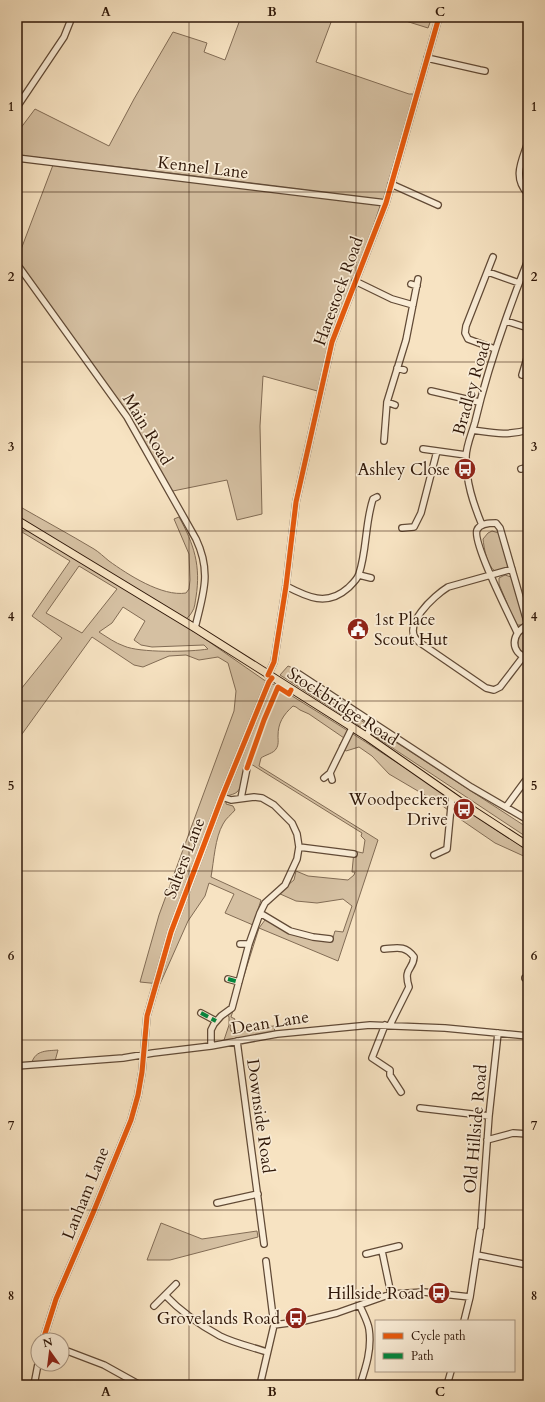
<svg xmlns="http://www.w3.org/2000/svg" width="545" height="1402" font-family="Cardo,serif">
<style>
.green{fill:#d5c0a2;stroke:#826c55;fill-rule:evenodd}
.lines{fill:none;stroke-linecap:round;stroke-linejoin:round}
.minor-casing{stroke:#614a36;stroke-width:8}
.major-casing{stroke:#2f1708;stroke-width:9}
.minor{stroke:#faedd7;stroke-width:5.5}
.major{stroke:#f7e3c2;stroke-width:7}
.quiet{stroke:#00873e;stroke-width:4;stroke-dasharray:8 4;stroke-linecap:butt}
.cycleway-casing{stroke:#faedd7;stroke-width:8}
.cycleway{stroke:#e8590c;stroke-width:5}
.grid{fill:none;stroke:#2f1708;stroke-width:1;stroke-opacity:0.55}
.labels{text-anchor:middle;stroke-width:3.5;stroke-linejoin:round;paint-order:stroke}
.street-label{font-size:17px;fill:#2f1708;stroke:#faedd7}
.poi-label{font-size:17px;fill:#2f1708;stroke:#faedd7;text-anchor:end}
.neatline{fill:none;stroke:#2f1708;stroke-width:1.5}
.grid-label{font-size:13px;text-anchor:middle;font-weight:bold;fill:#2f1708}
</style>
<rect width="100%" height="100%" fill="#f7e3c2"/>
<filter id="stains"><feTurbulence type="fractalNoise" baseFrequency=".005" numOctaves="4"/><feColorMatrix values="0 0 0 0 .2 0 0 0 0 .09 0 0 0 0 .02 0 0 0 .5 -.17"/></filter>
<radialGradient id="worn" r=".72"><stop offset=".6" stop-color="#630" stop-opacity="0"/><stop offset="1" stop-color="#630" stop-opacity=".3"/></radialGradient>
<!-- green -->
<path class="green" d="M 241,17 L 333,17 L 316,62 L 409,94 L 414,94 L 383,200 L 178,174 L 17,155 L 17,133 L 35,109 L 109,146 L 134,99 L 173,32 L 207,43 L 204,52 L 225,60 Z
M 393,17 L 432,17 L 428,28 Z
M 53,165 L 381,203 L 355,281 L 332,342 L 321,392 L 263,376 L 260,426 L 262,514 L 237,520 L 227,480 L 168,492 L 127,417 L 17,260 Z
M 17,505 C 43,520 69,534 94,549 C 99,552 104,557 109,561 C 127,574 162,597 186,593 L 189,589 L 190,580 L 189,554 L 174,519 L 179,517 C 194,544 201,566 196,597 C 195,602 195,608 192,612 C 190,616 185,620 182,623 L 264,680 L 273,684 C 314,710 356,735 396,762 C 441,791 483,823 528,850 L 528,858 L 495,843 L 460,819 L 440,804 L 389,774 L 372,756 L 359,747 L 346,751 L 339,746 L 344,738 L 309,714 L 300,710 L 296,707 L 293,706 C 283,715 278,723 278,736 C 278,740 279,745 276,749 C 274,753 265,755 261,758 L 259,766 L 378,840 L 338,961 L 259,928 L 231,1017 L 235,1019 L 234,1022 L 232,1022 L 230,1027 L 231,1031 L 246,1031 L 260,1027 L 264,1027 L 274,1026 L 275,1033 L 227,1041 L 224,1040 L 229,1025 L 229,1017 L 227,1014 L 253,942 L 259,928 L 265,920 C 272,922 277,927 284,930 C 299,939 316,940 332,941 L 335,931 L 343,932 L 352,906 L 343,899 L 317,903 L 296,901 L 278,893 L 294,880 L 296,871 L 308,876 L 348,880 L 354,875 L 355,872 L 352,872 L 354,851 L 363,853 L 365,840 L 361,836 L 362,833 L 251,764 C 245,772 244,785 237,792 C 235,794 230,795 227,796 L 226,804 L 233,806 L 235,810 C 231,815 226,818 223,824 C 215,838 214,860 211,877 L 261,900 L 253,925 L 225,913 L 234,894 L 209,883 L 205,896 L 188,921 L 160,984 L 140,982 L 159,915 L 234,711 L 236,691 L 228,663 L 218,657 L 199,660 L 186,655 L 169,656 L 143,667 L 134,665 L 92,637 L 17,741 L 17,694 L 62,638 L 32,616 L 70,561 L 17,529 ZM 79,566 L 117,589 L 82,633 L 46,613 ZM 123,607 L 145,621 L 134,640 L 141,645 L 152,647 L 204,645 L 208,649 C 191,652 139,653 124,646 C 115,643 107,637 99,632 L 112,623 Z
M 492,531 L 499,533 L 508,566 L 504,569 L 495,571 C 487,566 484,548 483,539 L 488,533 Z
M 505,575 L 511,577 L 512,580 L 524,622 L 521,625 L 516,625 L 499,584 L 499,578 Z
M 528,630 L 528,655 C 518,651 516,644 520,635 Z
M 288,666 L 300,671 L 297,680 L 365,723 L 361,727 L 280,675 Z
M 377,730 L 528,828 L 528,838 L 373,735 Z
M 58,1050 L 55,1061 L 32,1062 C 36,1050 47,1051 58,1050 Z
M 161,1223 L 202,1239 L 257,1231 L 258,1237 L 170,1260 L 147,1260 Z"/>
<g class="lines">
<!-- minor casing -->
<g class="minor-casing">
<path id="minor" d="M 427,58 L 480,70 L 485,71
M 17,107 L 64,37 L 72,17
M 528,142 C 522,161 512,177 528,194
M 17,158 L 386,203
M 391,184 L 438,205
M 493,257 L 466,326 L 465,333 L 468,339 L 495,349
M 17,264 L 127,417 L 196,539 C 212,573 203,594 195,628
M 488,272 L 519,283
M 355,281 L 392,299 L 413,305
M 411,284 L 417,286
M 506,321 L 528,328
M 397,368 L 404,370
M 522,375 L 528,355
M 431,391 L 479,402
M 387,402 L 395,405
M 473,430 C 494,433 507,436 528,430
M 384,441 L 387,402 L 406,340 L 418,279
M 423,449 L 466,455
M 521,469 L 528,467
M 482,525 C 473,503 466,482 466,457 C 466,446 472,433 475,422 C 488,367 507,313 528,260
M 402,528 L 414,527 L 421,513 L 437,451
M 512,569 L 448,587 C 435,595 399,627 419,642 L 486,688 L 494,690 L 500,687 L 523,657
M 359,575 L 371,578
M 286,586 C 307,597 327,607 348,588 C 352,584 357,580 359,574 C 367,550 365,523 373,499 L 377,497
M 528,625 C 511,632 509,653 528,658
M 517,632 C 510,617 472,542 477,530 C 480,523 490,523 496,523 L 500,528 L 528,625
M 299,674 L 471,787 L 528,820
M 268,675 L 274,662 L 286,586 L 296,502 L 332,342 L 386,203 L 439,17
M 366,736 L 374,723
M 330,773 L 352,728
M 324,778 L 330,773 L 332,780
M 241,798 L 247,768
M 506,807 L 525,781 L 528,780
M 299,847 L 354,854
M 434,855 L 447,849 L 452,796
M 260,913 L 290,931 L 313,937 L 330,939
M 240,944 L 249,944
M 384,949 C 397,948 405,945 414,957 C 413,971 403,967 409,987 L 390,1025
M 525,978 L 528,978
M 228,979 L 239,982
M 201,1013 L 216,1021
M 385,1025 L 372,1058 L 390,1070 L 390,1075 L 401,1092
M 237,1041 L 264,1244
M 211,1046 L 211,1030 L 214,1024 L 221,1016 L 232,1008 L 249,944 L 260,913 L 265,903 L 285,885 L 297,859 L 299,847 L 297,834 L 292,823 L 274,805 L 262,798 L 254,797 L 231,800 L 222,797
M 17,1066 L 123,1058 L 153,1053 L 211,1046 L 277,1034 L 370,1025 L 445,1028 L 528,1036
M 420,1108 L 489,1116
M 487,1140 L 513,1133 L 528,1134
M 217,1203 L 258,1194
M 481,1227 L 489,1116 L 498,1033
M 382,1251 L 391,1294
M 366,1254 L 399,1246
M 477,1255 L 528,1265
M 165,1295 C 181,1312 200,1325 220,1336 C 234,1343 252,1347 267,1352
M 154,1306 L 176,1284
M 464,1321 L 470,1297 L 480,1231
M 274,1325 L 304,1321 L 337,1313 L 391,1294 L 424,1292 L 470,1297
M 43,1340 L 56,1299 L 93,1213 L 131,1120 L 138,1095 L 142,1072 L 147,1016 L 171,932 L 222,797 L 269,682 L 272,678
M 62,1349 L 104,1365 L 140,1385
M 34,1385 L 38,1364
M 260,1385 L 274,1325 L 266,1261
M 360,1385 C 366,1367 372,1349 369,1329 C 368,1322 363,1313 360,1306
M 447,1385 L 451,1371"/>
</g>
<!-- major casing -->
<g class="major-casing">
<path id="major" d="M 17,520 L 195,628 L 366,736 L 465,805 L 528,846"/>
</g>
<!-- minor -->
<use href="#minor" class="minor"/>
<!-- major -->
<use href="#major" class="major"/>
<!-- quiet -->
<path class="quiet" d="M 228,979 L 239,982
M 201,1013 L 216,1021"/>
<!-- cycleway casing -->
<g class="cycleway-casing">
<path id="cycleway" d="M 268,675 L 274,662 L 286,586 L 296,502 L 332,342 L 386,203 L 439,17
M 247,768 L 264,720 L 278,687 L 289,694 L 291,690
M 43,1340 L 56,1299 L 93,1213 L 131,1120 L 138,1095 L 142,1072 L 147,1016 L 171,932 L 222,797 L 269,682 L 272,678"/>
</g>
<!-- cycleway -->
<use href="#cycleway" class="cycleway"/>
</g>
<!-- grid -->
<path class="grid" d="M 189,17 L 189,1385M 356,17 L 356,1385M 17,192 L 528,192M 17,362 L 528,362M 17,531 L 528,531M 17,701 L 528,701M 17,871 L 528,871M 17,1040 L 528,1040M 17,1210 L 528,1210"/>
<!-- icons -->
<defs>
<g id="bus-disc" transform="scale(1.15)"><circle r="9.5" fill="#8f2418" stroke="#faedd7"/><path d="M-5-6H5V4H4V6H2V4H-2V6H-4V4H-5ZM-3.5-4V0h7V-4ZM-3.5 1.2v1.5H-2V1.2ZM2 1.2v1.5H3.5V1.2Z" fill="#fff"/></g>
<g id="civic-disc" transform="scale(1.15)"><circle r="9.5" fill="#8f2418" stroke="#faedd7"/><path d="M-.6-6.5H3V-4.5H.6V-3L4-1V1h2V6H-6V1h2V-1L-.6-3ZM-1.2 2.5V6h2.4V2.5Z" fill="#fff"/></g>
</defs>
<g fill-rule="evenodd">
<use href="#bus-disc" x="465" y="469"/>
<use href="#civic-disc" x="358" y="629"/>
<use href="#bus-disc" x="464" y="809"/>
<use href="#bus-disc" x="439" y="1293"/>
<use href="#bus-disc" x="296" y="1318"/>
</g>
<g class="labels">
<!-- street labels -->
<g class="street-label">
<text transform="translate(203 167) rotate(7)" y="6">Kennel Lane</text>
<text transform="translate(338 291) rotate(-70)" y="6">Harestock Road</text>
<text transform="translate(471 388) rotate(-74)" y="6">Bradley Road</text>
<text transform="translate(148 429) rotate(59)" y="6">Main Road</text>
<text transform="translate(343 706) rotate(33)" y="6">Stockbridge Road</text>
<text transform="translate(184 858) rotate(-69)" y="6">Salters Lane</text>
<text transform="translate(270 1022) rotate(-9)" y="6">Dean Lane</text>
<text transform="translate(261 1116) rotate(82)" y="6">Downside Road</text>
<text transform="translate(475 1129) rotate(-85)" y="6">Old Hillside Road</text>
<text transform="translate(85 1193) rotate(-68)" y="6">Lanham Lane</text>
</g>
<!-- poi labels -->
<g class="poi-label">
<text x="450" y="475">Ashley Close</text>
<text x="374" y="625" text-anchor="start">1st Place<tspan x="374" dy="20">Scout Hut</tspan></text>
<text x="448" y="805">Woodpeckers<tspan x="448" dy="20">Drive</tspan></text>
<text x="424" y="1299">Hillside Road</text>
<text x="280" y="1324">Grovelands Road</text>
</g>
</g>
<!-- margin -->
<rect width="545" height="1402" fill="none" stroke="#f7e3c2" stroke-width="44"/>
<!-- legend -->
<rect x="375" y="1320" width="140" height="52" fill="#faedd7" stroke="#a99784"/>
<rect x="383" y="1333" width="20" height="6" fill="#e8590c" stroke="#a99784"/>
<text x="411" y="1340" font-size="12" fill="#2f1708">Cycle path</text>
<rect x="383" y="1353" width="20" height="6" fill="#00873e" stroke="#a99784"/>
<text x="411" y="1360" font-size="12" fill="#2f1708">Path</text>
<!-- north arrow -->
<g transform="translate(50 1352) rotate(346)"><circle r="19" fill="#faedd7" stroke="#a99784"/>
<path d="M0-3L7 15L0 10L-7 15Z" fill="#8f2418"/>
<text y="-6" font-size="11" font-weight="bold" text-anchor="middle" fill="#2f1708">N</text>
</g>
<rect x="22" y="22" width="501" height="1358" class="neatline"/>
<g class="grid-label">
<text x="106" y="16">A</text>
<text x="272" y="16">B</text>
<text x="440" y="16">C</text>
<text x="11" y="111">1</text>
<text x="534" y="111">1</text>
<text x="11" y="281">2</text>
<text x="534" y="281">2</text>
<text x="11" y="451">3</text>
<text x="534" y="451">3</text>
<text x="11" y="621">4</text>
<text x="534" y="621">4</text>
<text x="11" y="790">5</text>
<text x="534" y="790">5</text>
<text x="11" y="960">6</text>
<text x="534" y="960">6</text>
<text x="11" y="1130">7</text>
<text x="534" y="1130">7</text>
<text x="11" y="1300">8</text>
<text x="534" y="1300">8</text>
<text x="106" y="1396">A</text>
<text x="272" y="1396">B</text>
<text x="440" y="1396">C</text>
</g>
<rect width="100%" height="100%" filter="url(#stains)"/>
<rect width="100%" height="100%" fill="url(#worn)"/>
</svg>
